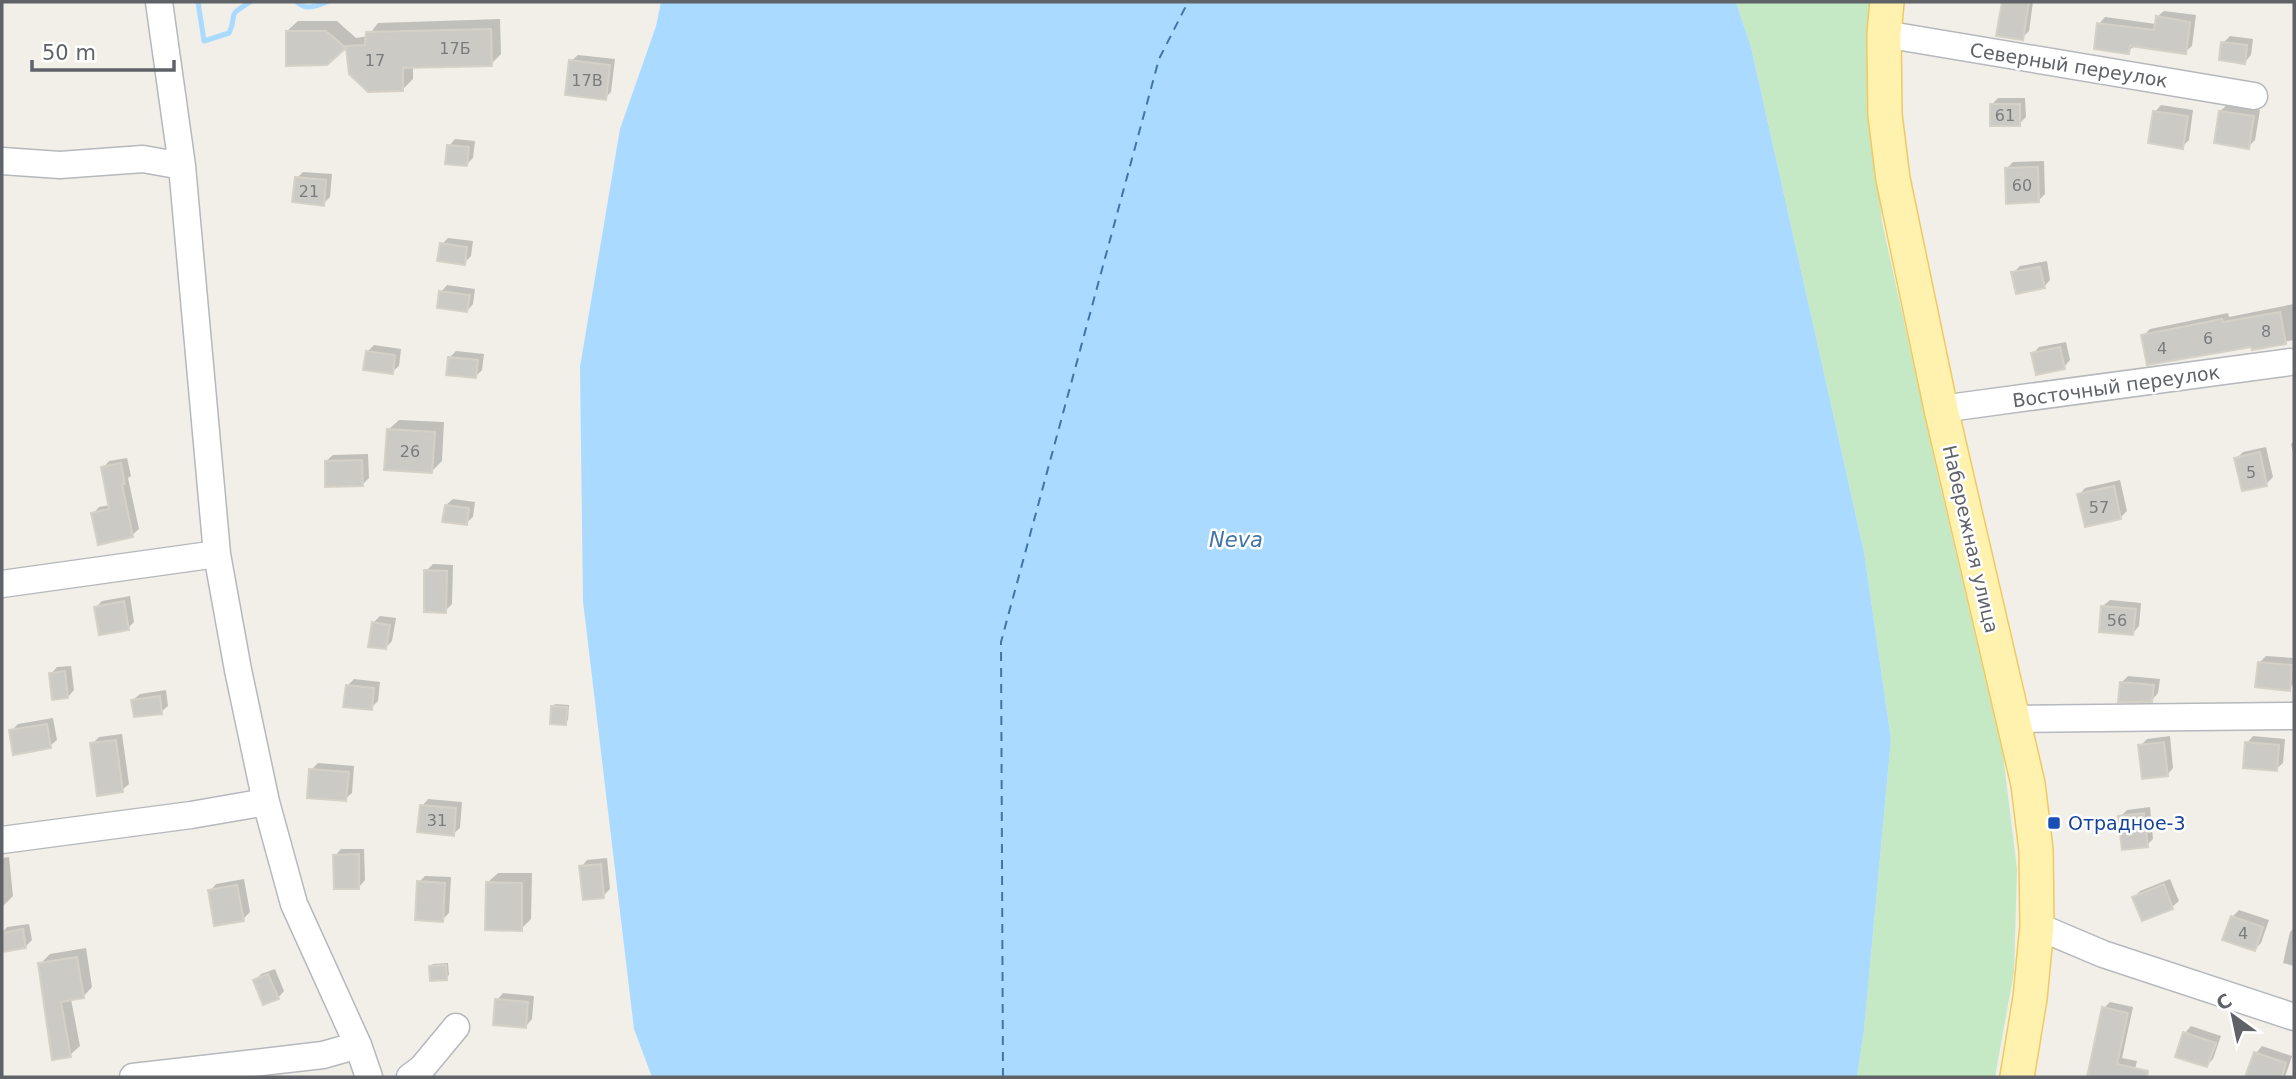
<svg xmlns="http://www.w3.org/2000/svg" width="2296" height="1079" font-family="'DejaVu Sans',sans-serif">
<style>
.green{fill:#c5e8c5}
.water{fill:#aadaff}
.shadow{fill:#0003}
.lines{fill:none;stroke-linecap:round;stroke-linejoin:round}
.stream{stroke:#aadaff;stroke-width:5}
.ferry{stroke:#4174aa;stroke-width:2;stroke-dasharray:9 7;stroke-linecap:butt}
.building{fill:#cccac5;stroke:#d6d1c6;stroke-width:2}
.minor-casing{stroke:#b5b8bc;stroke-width:29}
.major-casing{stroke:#f2c960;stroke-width:36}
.minor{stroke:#fff;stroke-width:26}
.major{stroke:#fff2af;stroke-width:33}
.transit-dot{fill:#1a4fb4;stroke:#fff;stroke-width:2.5}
.labels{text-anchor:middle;stroke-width:5;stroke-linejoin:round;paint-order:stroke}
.number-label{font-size:16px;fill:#7a7d7f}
.street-label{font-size:19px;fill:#5f6368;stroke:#fff}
.transit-label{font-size:19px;fill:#164399;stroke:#fff;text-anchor:start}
.water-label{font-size:21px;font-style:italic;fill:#4174aa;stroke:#fff}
</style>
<rect width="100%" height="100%" fill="#f1efe8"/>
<!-- green -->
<path class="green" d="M 1736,2 L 1871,2 L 1869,91 L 1882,222 L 1937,472 L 2003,755 L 2017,869 L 2014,972 L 1995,1077 L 1857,1077 L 1864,1030 L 1891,739 L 1864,552 L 1751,47 Z"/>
<!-- water -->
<path class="water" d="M 661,2 L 1736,2 L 1751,47 L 1864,552 L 1891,739 L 1864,1030 L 1857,1077 L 652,1077 L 634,1029 L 583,601 L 580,367 L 620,129 L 656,26 Z"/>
<!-- shadow -->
<path class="shadow" d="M 2004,2 L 2033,2 L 2029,31 L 2022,38 L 1998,34 Z
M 2164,11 L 2196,15 L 2192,46 L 2185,52 L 2135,45 L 2128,52 L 2099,24 L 2105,17 L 2156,24 L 2157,17 Z
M 500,19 L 501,54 L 491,64 L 413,66 L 413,79 L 403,89 L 351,73 L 347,45 L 327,64 L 287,31 L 298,21 L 337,21 L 356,38 L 368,36 L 378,23 Z
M 2230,36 L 2253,39 L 2251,55 L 2245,62 L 2223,43 Z
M 578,55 L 615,59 L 611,92 L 605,98 L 571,61 Z
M 1998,98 L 2025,98 L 2026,117 L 2019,124 L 1991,105 Z
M 2161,105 L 2193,110 L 2189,140 L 2182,147 L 2155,112 Z
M 2227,105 L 2260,110 L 2255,140 L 2248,147 L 2220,111 Z
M 455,139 L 475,141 L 473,158 L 467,164 L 449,146 Z
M 2044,161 L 2045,194 L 2039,200 L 2006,169 L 2013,162 Z
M 303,172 L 332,174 L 330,197 L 323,204 L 297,178 Z
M 448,238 L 473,241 L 471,256 L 464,263 L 442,244 Z
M 2047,261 L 2050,280 L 2044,287 L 2013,273 L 2020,266 Z
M 447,285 L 475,289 L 473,304 L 467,311 L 441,292 Z
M 2294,304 L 2294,340 L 2253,348 L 2252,345 L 2143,336 L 2150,329 L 2228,313 L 2229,317 Z
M 2066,342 L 2070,360 L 2064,367 L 2033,354 L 2039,347 Z
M 374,345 L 401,349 L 399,366 L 392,372 L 367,352 Z
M 456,351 L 484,354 L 482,370 L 476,376 L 449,358 Z
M 399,420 L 444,422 L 442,461 L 432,471 L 388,430 Z
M 2294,441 L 2294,458 L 2291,444 Z
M 2266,447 L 2273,477 L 2266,484 L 2236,459 L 2243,452 Z
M 368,454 L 369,478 L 362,485 L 326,461 L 333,455 Z
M 127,458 L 131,476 L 128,478 L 139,529 L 132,535 L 93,514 L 99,507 L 110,505 L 103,468 L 109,461 Z
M 2120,480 L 2127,511 L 2120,518 L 2079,495 L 2085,488 Z
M 453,499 L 475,502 L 473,517 L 466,523 L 446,505 Z
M 433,564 L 453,565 L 452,604 L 445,611 L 426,571 Z
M 130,596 L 134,622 L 128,628 L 96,607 L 102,601 Z
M 2110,600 L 2141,603 L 2139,626 L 2133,633 L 2103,606 Z
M 380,616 L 396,618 L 392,641 L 386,647 L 373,623 Z
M 2266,656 L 2294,658 L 2294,683 L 2289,689 L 2260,662 Z
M 71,666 L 74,690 L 68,697 L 51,674 L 57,667 Z
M 2128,676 L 2160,679 L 2158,693 L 2152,700 L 2121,683 Z
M 354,679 L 380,682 L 378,701 L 371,708 L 347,686 Z
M 166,690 L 168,706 L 161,712 L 133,700 L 140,694 Z
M 555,704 L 569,705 L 568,720 L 565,723 L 552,707 Z
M 53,718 L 57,740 L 50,746 L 11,731 L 18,724 Z
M 122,734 L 129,784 L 122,790 L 92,744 L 99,737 Z
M 2170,736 L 2173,768 L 2167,775 L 2140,746 L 2147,739 Z
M 2253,736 L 2285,739 L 2283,763 L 2276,769 L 2247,743 Z
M 318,763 L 354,766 L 352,793 L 345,799 L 311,770 Z
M 428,799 L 462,802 L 460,828 L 453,834 L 422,806 Z
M 2150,807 L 2153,839 L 2147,845 L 2120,817 L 2127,810 Z
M 341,849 L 364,849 L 365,880 L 359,887 L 335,856 Z
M 9,857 L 13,896 L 2,907 L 2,858 Z
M 607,858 L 610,889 L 603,896 L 581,867 L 587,860 Z
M 498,873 L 532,873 L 531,919 L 521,929 L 487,883 Z
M 425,876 L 451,877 L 449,913 L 442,920 L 419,882 Z
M 244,879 L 250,912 L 243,919 L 210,891 L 216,884 Z
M 2170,879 L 2179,901 L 2172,907 L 2142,919 L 2134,897 L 2140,891 Z
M 2239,910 L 2269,920 L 2261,943 L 2255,949 L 2232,917 Z
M 29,924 L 32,940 L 25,947 L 3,950 L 2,933 L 7,927 Z
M 2294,928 L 2294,966 L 2283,963 L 2290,932 Z
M 86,948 L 92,987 L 83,997 L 71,999 L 80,1046 L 70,1055 L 40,964 L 50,954 Z
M 448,963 L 449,975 L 446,978 L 430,967 L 433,964 Z
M 275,969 L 284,991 L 278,998 L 255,981 L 261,974 Z
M 503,993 L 534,996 L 532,1019 L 526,1026 L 497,1000 Z
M 2110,1002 L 2133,1007 L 2122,1058 L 2137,1061 L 2133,1077 L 2089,1077 L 2104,1008 Z
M 2191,1026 L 2221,1036 L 2213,1059 L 2207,1065 L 2185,1033 Z
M 2262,1046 L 2292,1056 L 2285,1077 L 2248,1075 L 2256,1053 Z"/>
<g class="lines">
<!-- stream -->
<path class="stream" d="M 198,2 L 204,41 L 229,33 C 239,11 224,18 250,2
M 297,2 C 306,11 315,6 327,2"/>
<!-- ferry -->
<path class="ferry" d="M 1003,1077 L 1001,642 L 1159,59 L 1188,2"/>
</g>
<!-- building -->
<path class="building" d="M 2002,2 L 2029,2 L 2023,40 L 1996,36 Z
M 2156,16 L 2190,22 L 2186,54 L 2130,46 L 2129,54 L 2094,49 L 2097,23 L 2154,30 Z
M 491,29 L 492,66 L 403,68 L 403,91 L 368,92 L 349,74 L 346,48 L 327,65 L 286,66 L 286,31 L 326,31 L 346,48 L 346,46 L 365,45 L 366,32 Z
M 2221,42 L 2247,45 L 2245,64 L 2219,60 Z
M 569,60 L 610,65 L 606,100 L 565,95 Z
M 1990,104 L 2020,104 L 2020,126 L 1990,126 Z
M 2153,111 L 2188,116 L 2183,149 L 2148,143 Z
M 2219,111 L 2254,116 L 2249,149 L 2214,143 Z
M 447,145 L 469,147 L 467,166 L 445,164 Z
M 2038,167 L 2039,202 L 2006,204 L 2005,168 Z
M 295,177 L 326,180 L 324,206 L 292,202 Z
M 440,243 L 467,247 L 465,265 L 437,261 Z
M 2040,267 L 2045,288 L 2016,294 L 2011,272 Z
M 439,291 L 470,295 L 467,312 L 437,308 Z
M 2280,312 L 2286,344 L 2252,350 L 2251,347 L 2147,365 L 2141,335 L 2222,319 L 2223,322 Z
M 2060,347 L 2065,369 L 2036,375 L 2031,353 Z
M 366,351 L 395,355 L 393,374 L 363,370 Z
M 448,357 L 478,360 L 476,378 L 446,375 Z
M 387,429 L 435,432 L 432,473 L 384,470 Z
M 2260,452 L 2267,486 L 2242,491 L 2234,458 Z
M 362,460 L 363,486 L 325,487 L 325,461 Z
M 121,463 L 125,484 L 122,484 L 133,537 L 98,545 L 91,513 L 109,509 L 101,467 Z
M 2114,486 L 2121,519 L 2085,527 L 2077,494 Z
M 445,505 L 469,508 L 467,525 L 442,522 Z
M 424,570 L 447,571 L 446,613 L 424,612 Z
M 124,601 L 129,630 L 99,635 L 94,607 Z
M 2101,606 L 2136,609 L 2133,635 L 2099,632 Z
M 372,622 L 390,625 L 386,649 L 368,647 Z
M 2258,662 L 2292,665 L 2290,691 L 2255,687 Z
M 65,671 L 68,698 L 52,700 L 49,673 Z
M 2120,682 L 2154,685 L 2152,702 L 2118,702 Z
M 346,685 L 374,688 L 372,710 L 343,707 Z
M 160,696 L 162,714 L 134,717 L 131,700 Z
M 551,706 L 567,707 L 566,725 L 550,724 Z
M 47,724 L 51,748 L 13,755 L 9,730 Z
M 116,740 L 123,792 L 97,796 L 90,743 Z
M 2164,742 L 2168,776 L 2142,779 L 2138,745 Z
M 2245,742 L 2279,745 L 2277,771 L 2243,768 Z
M 309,769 L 349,772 L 346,801 L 307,798 Z
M 420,805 L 456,808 L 454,836 L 417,832 Z
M 2144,813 L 2148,847 L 2122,850 L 2118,816 Z
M 359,854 L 359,889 L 334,889 L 333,855 Z
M 601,864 L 604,898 L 583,900 L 579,866 Z
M 417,881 L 445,883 L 443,922 L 415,920 Z
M 486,882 L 522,883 L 522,931 L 485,930 Z
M 2164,884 L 2173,909 L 2142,921 L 2132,897 Z
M 237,885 L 244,921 L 214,926 L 208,890 Z
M 2231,916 L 2263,927 L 2255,951 L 2222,940 Z
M 23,929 L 26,948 L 2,952 L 2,933 Z
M 77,957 L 84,998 L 61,1002 L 71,1057 L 52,1060 L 38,963 Z
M 446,965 L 447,980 L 430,981 L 429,966 Z
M 268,974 L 279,999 L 263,1005 L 253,980 Z
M 495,999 L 528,1002 L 526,1028 L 493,1025 Z
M 2102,1007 L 2128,1013 L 2117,1064 L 2148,1071 L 2147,1077 L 2087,1077 Z
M 2183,1032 L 2216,1043 L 2207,1067 L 2175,1057 Z
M 2254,1052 L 2286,1063 L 2282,1077 L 2245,1077 Z"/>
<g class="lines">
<!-- minor casing -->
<g class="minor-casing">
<path id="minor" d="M 159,2 L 182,166 L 217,554 L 238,670 L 266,802 L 294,904 L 358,1045 L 369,1077
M 1884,34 L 2254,96
M 2,161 L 60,165 L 143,159 L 182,166
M 1941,409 L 2290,362
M 2,584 L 217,554
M 2013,719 L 2294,716
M 2,840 L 191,815 L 266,802
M 2037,926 L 2103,954 L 2294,1017
M 133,1077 L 323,1055 L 358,1045
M 410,1077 L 422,1068 L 456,1027"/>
</g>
<!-- major casing -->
<g class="major-casing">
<path id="major" d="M 1887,2 L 1884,34 L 1885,115 L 1893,179 L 1941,409 L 2028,784 L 2036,850 L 2037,926 L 2030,998 L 2017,1077"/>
</g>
<!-- minor -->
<use href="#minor" class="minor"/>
<!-- major -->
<use href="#major" class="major"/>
</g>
<!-- markers -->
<rect class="transit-dot" x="2047" y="816" width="14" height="14" rx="3.5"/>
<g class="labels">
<!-- number labels -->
<g class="number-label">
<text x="455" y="54">17Б</text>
<text x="375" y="66">17</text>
<text x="587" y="86">17В</text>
<text x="2005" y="121">61</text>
<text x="2022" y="191">60</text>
<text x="309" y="197">21</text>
<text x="2266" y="337">8</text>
<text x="2208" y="344">6</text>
<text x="2162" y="354">4</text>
<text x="410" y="457">26</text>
<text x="2251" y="478">5</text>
<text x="2099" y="513">57</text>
<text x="2117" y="626">56</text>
<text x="437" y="826">31</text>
<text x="2243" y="939">4</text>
</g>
<!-- street labels -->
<g class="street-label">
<text transform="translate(2069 65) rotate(9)" y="7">Северный переулок</text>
<text transform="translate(2116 386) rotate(-8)" y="7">Восточный переулок</text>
<text transform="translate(1971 539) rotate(77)" y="7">Набережная улица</text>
</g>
<!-- transit labels -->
<g class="transit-label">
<text x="2068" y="830">Отрадное-3</text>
</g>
<!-- water labels -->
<g class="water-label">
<text x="1236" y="547">Neva</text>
</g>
</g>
<!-- border -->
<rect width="2296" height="1079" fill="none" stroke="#5f6368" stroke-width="7"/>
<!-- north arrow -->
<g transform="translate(2233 1016) rotate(327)" stroke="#ffffff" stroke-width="5" paint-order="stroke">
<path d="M0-5L12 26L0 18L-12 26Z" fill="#5f6368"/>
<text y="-10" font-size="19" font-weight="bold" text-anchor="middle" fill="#5f6368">С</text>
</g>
<!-- scale -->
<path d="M32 60v10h142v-10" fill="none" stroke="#5f6368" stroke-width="3.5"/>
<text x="42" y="60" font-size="21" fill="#5f6368" stroke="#ffffff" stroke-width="5" paint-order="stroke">50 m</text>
</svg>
